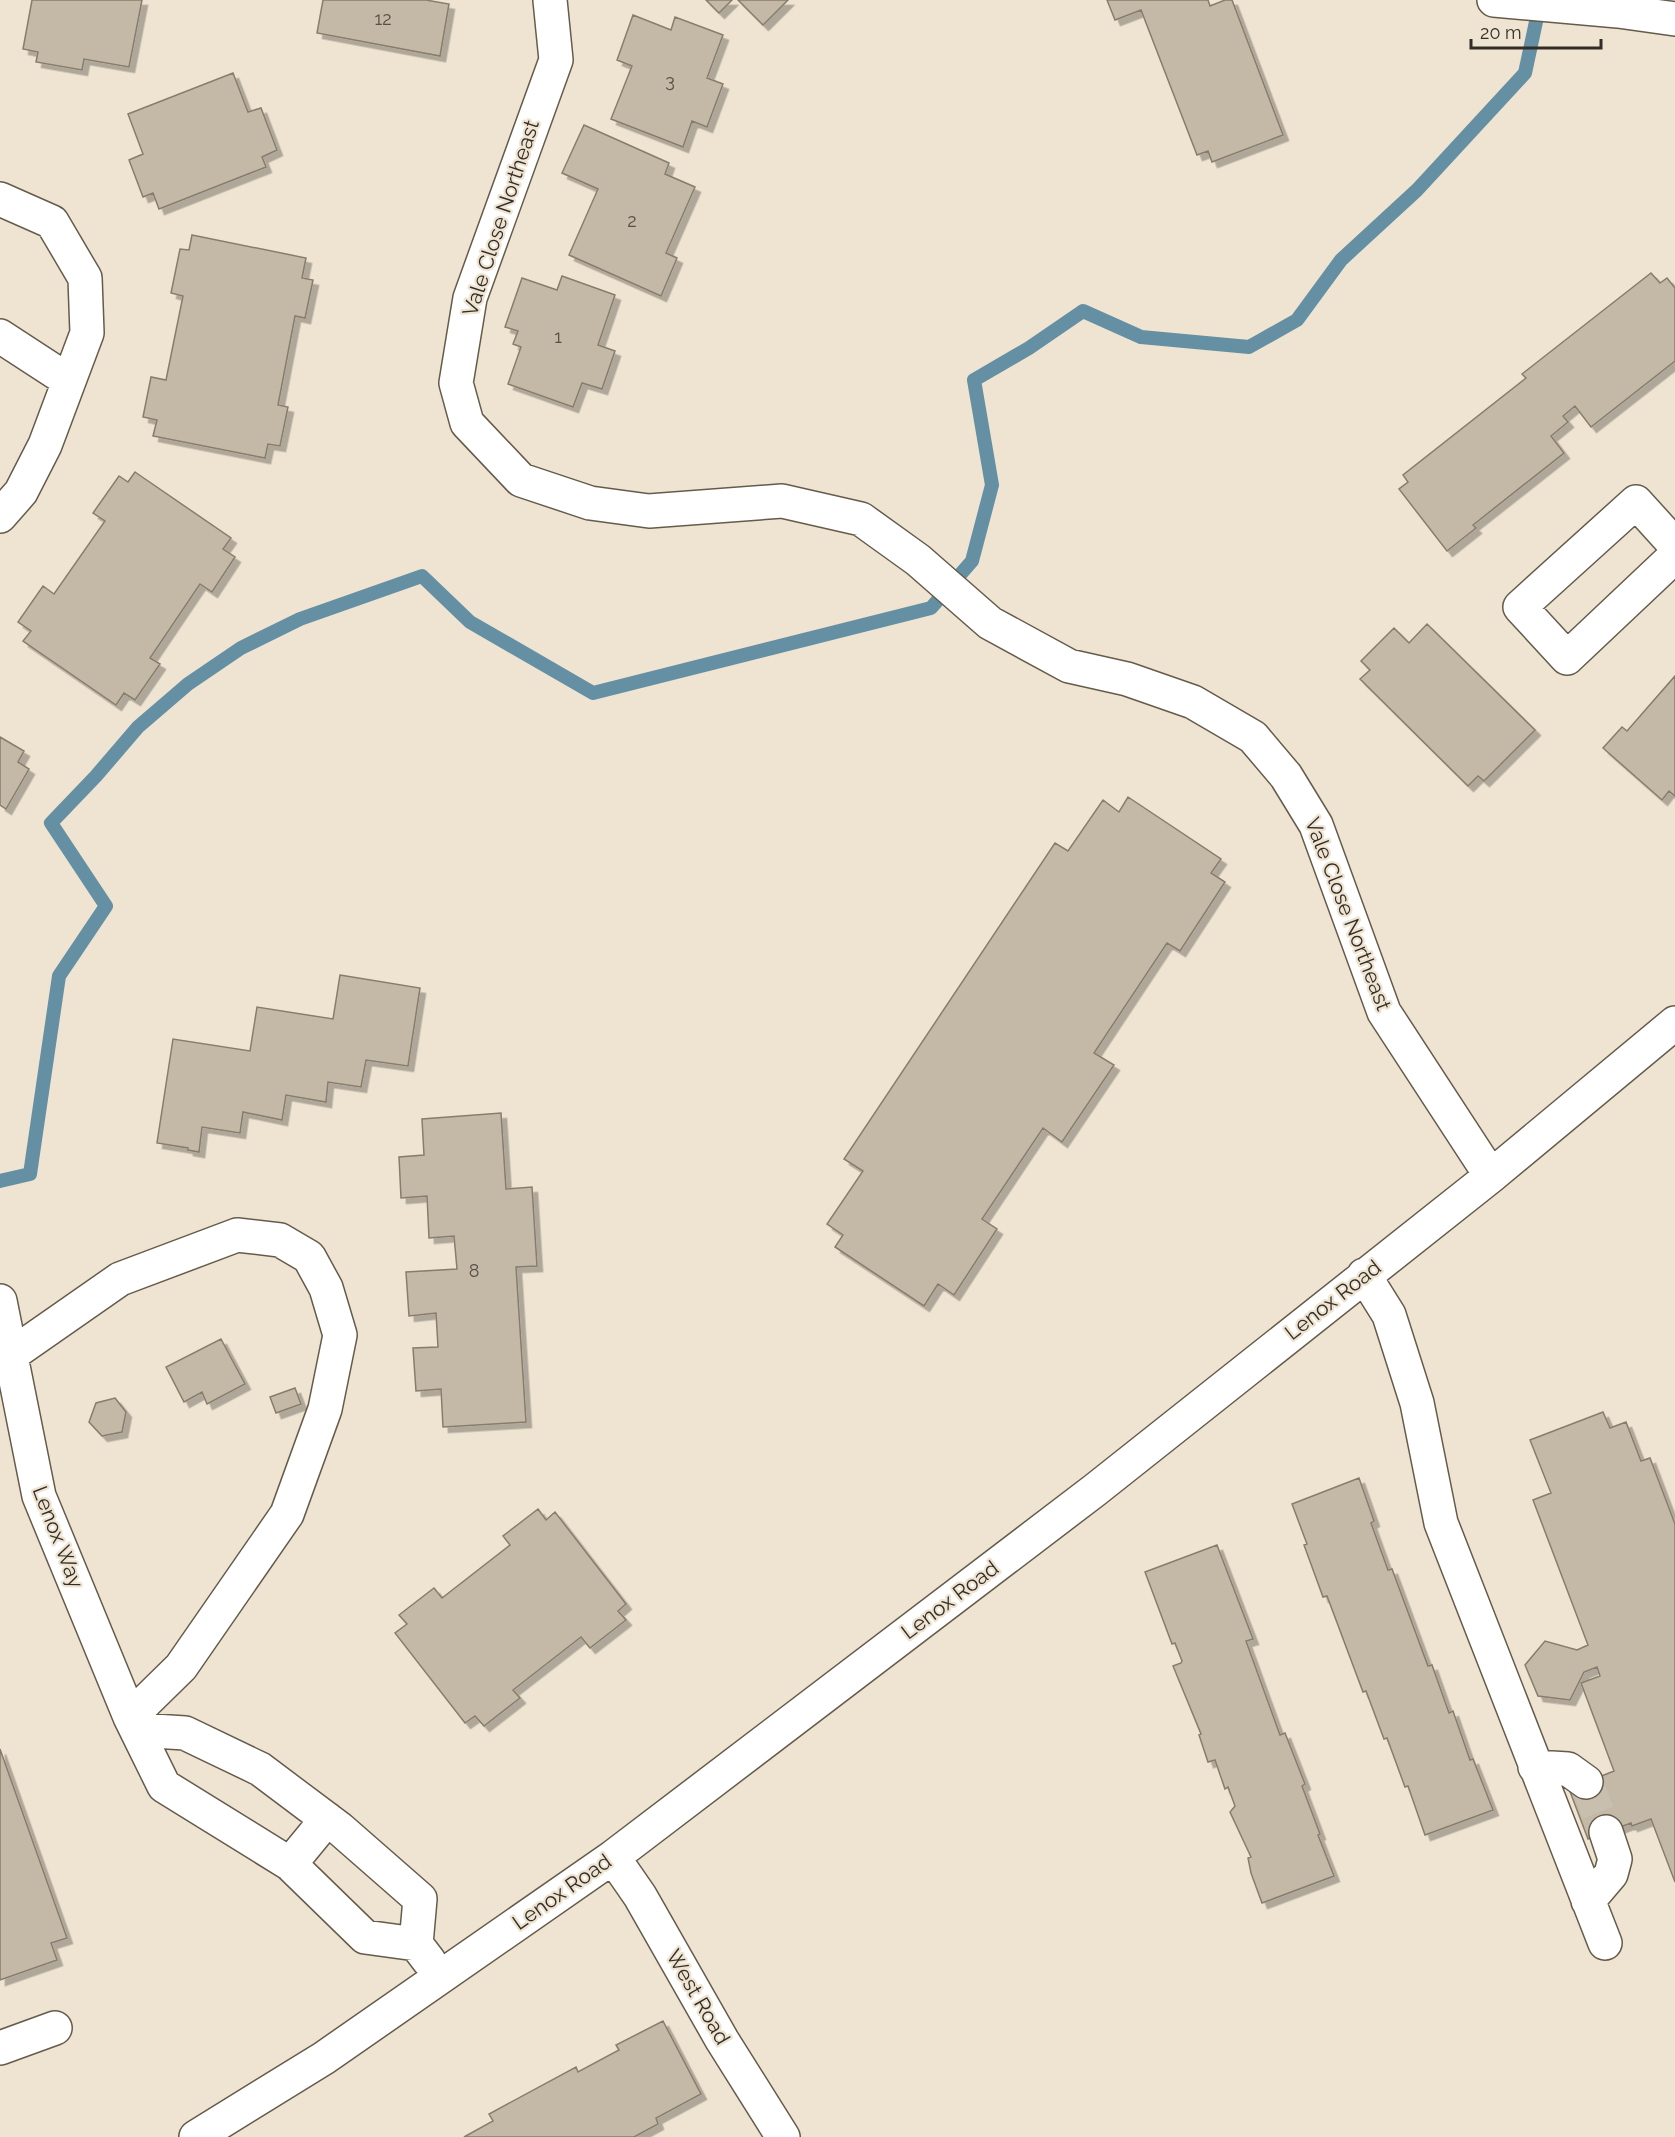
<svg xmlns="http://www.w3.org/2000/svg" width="1675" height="2137" font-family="Raleway,sans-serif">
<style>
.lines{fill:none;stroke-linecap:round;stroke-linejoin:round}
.stream{stroke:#6590a4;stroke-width:14}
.building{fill:#c4b9a7;stroke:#887d6c;stroke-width:1.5;filter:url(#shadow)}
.minor-tunnel{stroke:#c9bfaf;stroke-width:33;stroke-dasharray:33 16;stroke-linecap:butt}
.minor-casing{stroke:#655b4b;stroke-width:36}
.minor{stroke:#fff;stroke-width:33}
.labels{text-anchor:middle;stroke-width:4.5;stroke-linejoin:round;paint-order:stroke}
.number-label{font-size:18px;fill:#565046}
.street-label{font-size:21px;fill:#322d26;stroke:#efe4d1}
</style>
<defs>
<filter id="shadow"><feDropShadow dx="5.5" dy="5.5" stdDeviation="0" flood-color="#0004"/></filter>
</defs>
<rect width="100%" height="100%" fill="#efe4d1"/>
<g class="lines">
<!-- stream -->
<path class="stream" d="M 0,1181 L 30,1174 L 59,976 L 106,906 L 51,823 L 96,776 L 138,727 L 188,684 L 241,648 L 300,619 L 422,576 L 470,622 L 593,693 L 931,608 L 972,561 L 992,485 L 974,380 L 1029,348 L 1083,311 L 1141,337 L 1249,347 L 1297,320 L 1341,260 L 1417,190 L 1525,73 L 1540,3"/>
</g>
<!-- building -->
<path class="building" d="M 32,0 L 142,0 L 129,67 L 84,59 L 82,70 L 36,62 L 38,52 L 23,49 Z
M 323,0 L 426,0 L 449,4 L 440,56 L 317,33 Z
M 706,0 L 732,0 L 719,13 Z
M 738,0 L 788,0 L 763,25 Z
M 1107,0 L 1208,0 L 1210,6 L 1225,0 L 1232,0 L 1283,135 L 1212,162 L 1208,151 L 1197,155 L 1141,10 L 1115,20 Z
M 633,15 L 671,30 L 675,17 L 723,35 L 707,78 L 723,84 L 707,127 L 692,121 L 683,147 L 611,119 L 632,66 L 617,60 Z
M 233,73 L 248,112 L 261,108 L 277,150 L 262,157 L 266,167 L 159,209 L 153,193 L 143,197 L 129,160 L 143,154 L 128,114 Z
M 584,125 L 669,163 L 665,174 L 695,187 L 666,253 L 677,258 L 661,296 L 569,255 L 598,189 L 562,173 Z
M 192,235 L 306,258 L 302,278 L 313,280 L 305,318 L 295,316 L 278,405 L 288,407 L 280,446 L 268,444 L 265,458 L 153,436 L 157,420 L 143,417 L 151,377 L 166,380 L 183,296 L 171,293 L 180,249 L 189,250 Z
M 1651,273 L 1660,283 L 1667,278 L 1675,288 L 1675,361 L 1591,427 L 1575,406 L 1563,416 L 1568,422 L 1551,436 L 1564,453 L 1473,525 L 1476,528 L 1447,551 L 1399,489 L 1408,482 L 1403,475 L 1526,378 L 1522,374 Z
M 562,276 L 615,295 L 598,345 L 615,351 L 602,389 L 582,383 L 573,407 L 508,384 L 521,347 L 513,344 L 518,331 L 505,327 L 522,278 L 557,290 Z
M 135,472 L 231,538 L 223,549 L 235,557 L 212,592 L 200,584 L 150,658 L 160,664 L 135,700 L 124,693 L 116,705 L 23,641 L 31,631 L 18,622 L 43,586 L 54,594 L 105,521 L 93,513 L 119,476 L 128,482 Z
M 1427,624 L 1535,730 L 1484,781 L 1478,776 L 1468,786 L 1360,679 L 1370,670 L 1361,661 L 1394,628 L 1409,643 Z
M 1675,676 L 1675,796 L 1669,791 L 1662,800 L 1603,748 L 1622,727 L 1627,731 Z
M 0,737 L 24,751 L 18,762 L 29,769 L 6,809 L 0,805 Z
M 1128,797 L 1221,859 L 1211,873 L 1225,882 L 1180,951 L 1167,943 L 1094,1053 L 1114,1065 L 1062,1142 L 1043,1128 L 982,1219 L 997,1229 L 954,1295 L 938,1284 L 924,1306 L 835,1247 L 843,1235 L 827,1224 L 863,1171 L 844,1159 L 1055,843 L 1068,851 L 1103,800 L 1119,812 Z
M 340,975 L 420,988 L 408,1066 L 366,1060 L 361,1087 L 328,1082 L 326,1102 L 286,1095 L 282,1120 L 243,1112 L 240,1133 L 202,1127 L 199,1152 L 188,1150 L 188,1148 L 157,1143 L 173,1039 L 250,1051 L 257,1007 L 333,1019 Z
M 501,1113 L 506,1189 L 532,1187 L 537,1266 L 516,1267 L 526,1422 L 443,1427 L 441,1389 L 416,1391 L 413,1348 L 438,1347 L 436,1313 L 409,1316 L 406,1272 L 457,1269 L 454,1236 L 429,1238 L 427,1196 L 401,1198 L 399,1157 L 424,1155 L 422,1119 Z
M 221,1339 L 245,1384 L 207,1404 L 202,1392 L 184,1402 L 166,1367 Z
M 295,1388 L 301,1404 L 276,1413 L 270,1397 Z
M 115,1398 L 126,1412 L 122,1432 L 102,1436 L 89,1422 L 96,1403 Z
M 1603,1412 L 1610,1428 L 1626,1422 L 1641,1461 L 1650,1458 L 1675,1524 L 1675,1882 L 1651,1819 L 1632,1826 L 1631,1823 L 1588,1839 L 1569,1789 L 1614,1771 L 1581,1683 L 1600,1676 L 1597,1667 L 1584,1672 L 1570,1700 L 1538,1696 L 1525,1665 L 1545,1641 L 1577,1650 L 1588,1645 L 1533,1500 L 1551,1493 L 1530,1440 Z
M 1359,1478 L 1374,1521 L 1371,1523 L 1388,1570 L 1392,1569 L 1428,1666 L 1432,1665 L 1449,1713 L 1453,1711 L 1470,1760 L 1473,1759 L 1493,1810 L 1425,1835 L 1408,1786 L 1405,1787 L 1387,1738 L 1384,1739 L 1366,1691 L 1363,1692 L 1327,1596 L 1323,1597 L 1304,1545 L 1307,1544 L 1292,1504 Z
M 538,1509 L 546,1520 L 555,1512 L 626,1604 L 618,1611 L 626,1620 L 590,1648 L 581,1637 L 513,1690 L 520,1698 L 484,1726 L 475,1716 L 465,1723 L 395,1633 L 407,1624 L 399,1615 L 434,1588 L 442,1598 L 510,1545 L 503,1536 Z
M 1217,1545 L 1253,1639 L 1246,1641 L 1280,1735 L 1285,1733 L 1305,1784 L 1302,1786 L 1320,1834 L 1318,1835 L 1334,1876 L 1262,1903 L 1251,1873 L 1248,1858 L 1251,1857 L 1230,1812 L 1235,1806 L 1228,1787 L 1225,1789 L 1215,1760 L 1208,1762 L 1199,1735 L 1201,1734 L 1173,1666 L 1181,1663 L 1182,1661 L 1175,1643 L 1172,1644 L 1145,1572 Z
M 0,1749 L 67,1938 L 51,1943 L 57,1960 L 0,1980 Z
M 663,2021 L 701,2094 L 656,2118 L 658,2124 L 634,2137 L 464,2137 L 493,2121 L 489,2114 L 576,2067 L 578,2072 L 619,2050 L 616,2045 Z"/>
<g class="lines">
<!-- minor-tunnel -->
<path class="minor-tunnel" d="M 1586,1782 L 1606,1832"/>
<!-- minor casing -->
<g class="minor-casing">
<path id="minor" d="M 550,0 L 556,60 L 470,298 L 456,383 L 467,423 L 521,480 L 590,503 L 649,511 L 782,501 L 861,519 L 918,560 L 990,623 L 1069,666 L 1127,679 L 1193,702 L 1253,737 L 1286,776 L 1316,825 L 1384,1012 L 1491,1176
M 1494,0 L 1618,11 L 1675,19
M 0,199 L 52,222 L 85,278 L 87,333 L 45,445 L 21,492 L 0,516
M 0,336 L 69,381
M 1675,545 L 1636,502 L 1520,607 L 1567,658 L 1675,556
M 1364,1275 L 1389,1315 L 1417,1403 L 1441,1523 L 1605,1943
M 0,1301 L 39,1496 L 130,1717 L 164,1786 L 290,1864 L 365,1937 L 416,1944
M 11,1355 L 120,1279 L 237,1235 L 280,1240 L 309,1257 L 326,1288 L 340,1335 L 325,1409 L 287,1514 L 181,1667 L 130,1717
M 138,1730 L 185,1733 L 260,1769 L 340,1829 L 420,1899 L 416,1944 L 429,1961
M 1535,1767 L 1568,1769 L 1586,1782
M 613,1857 L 640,1896 L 722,2040 L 783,2137
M 290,1864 L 327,1819
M 1588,1901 L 1611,1874 L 1615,1859 L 1606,1832
M 0,2048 L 55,2028
M 196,2137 L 324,2058 L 613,1857 L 1095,1490 L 1491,1176 L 1675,1023"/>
</g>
<!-- minor -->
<use href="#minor" class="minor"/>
</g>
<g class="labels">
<!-- number labels -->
<g class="number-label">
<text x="383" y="25">12</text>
<text x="670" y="87">3</text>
<text x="632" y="227">2</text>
<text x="558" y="343">1</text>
<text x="474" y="1277">8</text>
</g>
<!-- street labels -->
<g class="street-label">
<text transform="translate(501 218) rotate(-72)" y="7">Vale Close Northeast</text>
<text transform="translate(1348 914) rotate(69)" y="7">Vale Close Northeast</text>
<text transform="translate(1333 1300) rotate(-38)" y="7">Lenox Road</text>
<text transform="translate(58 1537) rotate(69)" y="7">Lenox Way</text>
<text transform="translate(950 1600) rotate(-37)" y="7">Lenox Road</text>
<text transform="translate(562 1892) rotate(-35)" y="7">Lenox Road</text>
<text transform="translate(698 1997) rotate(60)" y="7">West Road</text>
</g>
</g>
<!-- scale -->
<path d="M1471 39v9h130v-9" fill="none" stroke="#322d26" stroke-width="3"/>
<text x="1480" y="39" font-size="18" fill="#322d26" stroke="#efe4d1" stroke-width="4.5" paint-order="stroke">20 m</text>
</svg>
